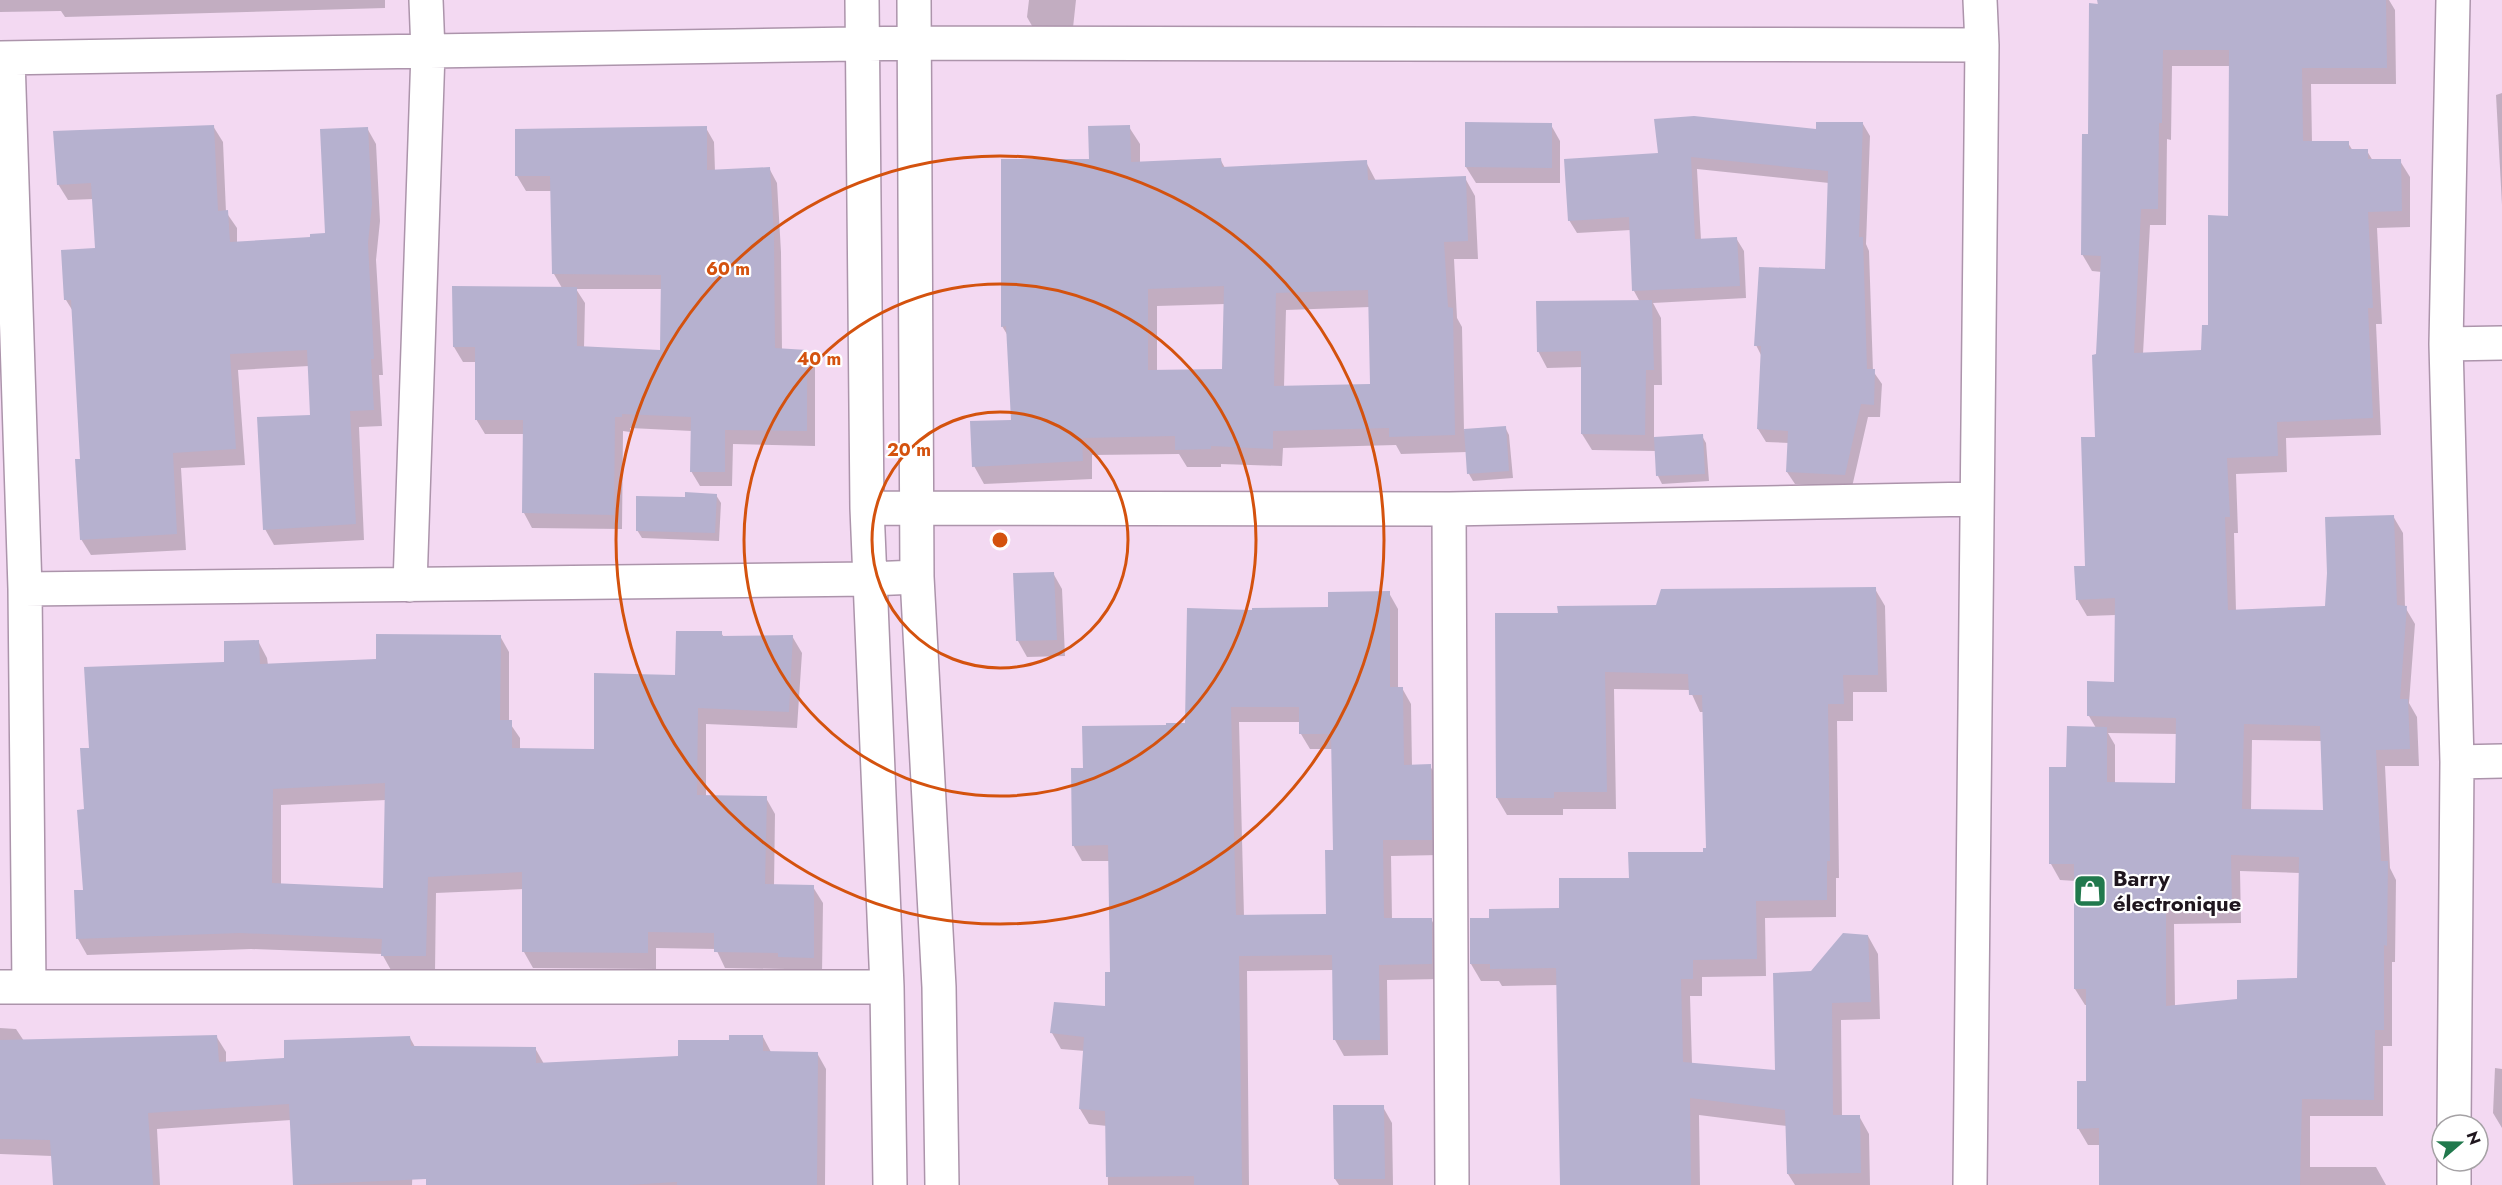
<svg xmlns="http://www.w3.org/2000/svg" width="2502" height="1185" font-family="Jost,sans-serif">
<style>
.shadow{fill:#0003;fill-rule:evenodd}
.building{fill:#b6b1cf;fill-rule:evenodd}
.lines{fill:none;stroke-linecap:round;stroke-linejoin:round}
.minor-casing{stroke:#ac94ab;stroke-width:36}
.minor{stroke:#fff;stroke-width:33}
.ring{fill:none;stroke:#d4520e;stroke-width:3}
.labels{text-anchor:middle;stroke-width:4.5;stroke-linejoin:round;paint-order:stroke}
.poi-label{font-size:22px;font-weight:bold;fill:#1f161e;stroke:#fff;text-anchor:start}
.centre{fill:#d4520e;stroke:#fff;stroke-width:3}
.ring-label{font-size:18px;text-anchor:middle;font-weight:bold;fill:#d4520e;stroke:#fff;stroke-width:4.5;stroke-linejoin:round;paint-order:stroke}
</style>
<rect width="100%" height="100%" fill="#f3d9f2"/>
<!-- shadow -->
<path class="shadow" d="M 0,0 L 385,0 L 385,8 L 65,17 L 61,11 L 0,12 Z
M 1029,0 L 1076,0 L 1072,37 L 1036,33 L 1027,17 Z
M 2098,0 L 2389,0 L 2395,10 L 2396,84 L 2311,84 L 2312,143 L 2348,143 L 2353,151 L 2367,151 L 2373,161 L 2400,161 L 2410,177 L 2410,227 L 2377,228 L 2382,324 L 2376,324 L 2381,435 L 2286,438 L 2287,472 L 2236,474 L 2238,533 L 2234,533 L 2236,611 L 2326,608 L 2393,516 L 2403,533 L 2405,607 L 2415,624 L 2409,703 L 2417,717 L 2419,766 L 2385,766 L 2390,868 L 2396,880 L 2395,962 L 2392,962 L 2392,1046 L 2383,1046 L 2383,1116 L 2310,1116 L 2310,1167 L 2376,1167 L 2386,1185 L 2101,1185 L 2101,1145 L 2088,1145 L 2078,1128 L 2088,1082 L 2088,1005 L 2085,1005 L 2075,989 L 2076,881 L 2060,880 L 2051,864 L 2068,769 L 2096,728 L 2089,716 L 2115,683 L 2116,615 L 2087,616 L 2077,599 L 2086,567 L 2097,439 L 2102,272 L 2092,271 L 2082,254 ZM 2172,66 L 2231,66 L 2229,217 L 2210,327 L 2202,351 L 2143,354 L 2150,225 L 2166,225 L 2167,139 L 2171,140 ZM 2108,733 L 2177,734 L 2176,784 L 2115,783 L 2115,745 ZM 2252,740 L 2322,741 L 2325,812 L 2251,810 ZM 2240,871 L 2300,873 L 2299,979 L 2238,1001 L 2175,1007 L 2174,924 L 2241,923 Z
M 2502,93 L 2502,205 L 2496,95 Z
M 1863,124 L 1870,136 L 1866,244 L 1869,251 L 1873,371 L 1882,384 L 1880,417 L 1868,417 L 1852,487 L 1795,484 L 1787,472 L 1789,443 L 1766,442 L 1758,429 L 1762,357 L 1756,345 L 1826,271 L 1829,183 L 1697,169 L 1701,240 L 1736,238 L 1744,251 L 1746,298 L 1653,303 L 1661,318 L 1662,385 L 1654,385 L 1654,438 L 1702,436 L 1706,443 L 1709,481 L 1662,484 L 1658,476 L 1656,451 L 1592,450 L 1582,434 L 1583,367 L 1547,368 L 1538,351 L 1640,302 L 1634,291 L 1631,230 L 1577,233 L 1569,220 L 1660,155 Z
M 1551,125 L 1560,141 L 1560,183 L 1476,183 L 1466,167 Z
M 213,126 L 223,142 L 226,212 L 237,228 L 237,243 L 312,238 L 327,235 L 367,128 L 376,144 L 380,221 L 376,260 L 383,375 L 379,375 L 382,426 L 359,427 L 364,540 L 274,545 L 265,529 L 312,416 L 309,366 L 238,370 L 245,465 L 181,468 L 186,550 L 91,555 L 81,539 L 81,460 L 74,313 L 66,300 L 97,250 L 94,199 L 68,200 L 58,184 Z
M 1129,127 L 1140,144 L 1140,163 L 1220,159 L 1225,168 L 1366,162 L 1376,181 L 1465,178 L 1475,196 L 1478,259 L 1454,259 L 1457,318 L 1462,327 L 1464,431 L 1505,427 L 1509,435 L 1513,478 L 1473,481 L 1469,474 L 1467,452 L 1401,454 L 1396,445 L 1283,448 L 1282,466 L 1221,464 L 1221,467 L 1187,467 L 1179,454 L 1092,455 L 1092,479 L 984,484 L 974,466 L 1013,421 L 1008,336 L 1002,326 L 1091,161 ZM 1225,304 L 1224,370 L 1157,371 L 1157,306 ZM 1370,307 L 1372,385 L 1284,387 L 1286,310 Z
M 706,128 L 714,142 L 715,171 L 769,168 L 777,183 L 781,252 L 782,350 L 806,351 L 815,366 L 815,446 L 733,444 L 732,486 L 700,486 L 691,471 L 692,431 L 630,428 L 630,432 L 623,431 L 622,529 L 532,528 L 524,513 L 524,434 L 485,434 L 476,419 L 477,362 L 463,362 L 454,347 L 562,288 L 554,274 L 552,191 L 526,191 L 517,176 ZM 576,289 L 663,289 L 662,352 L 584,348 L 585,303 Z
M 716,495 L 721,503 L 719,541 L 642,538 L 637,530 L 686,499 Z
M 1053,573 L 1062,589 L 1065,656 L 1027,657 L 1018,641 L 1015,574 Z
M 1875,589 L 1885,606 L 1887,692 L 1853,692 L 1853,721 L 1837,721 L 1839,878 L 1836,878 L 1836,917 L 1765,918 L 1766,976 L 1702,977 L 1702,996 L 1690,996 L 1692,1064 L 1776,1071 L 1812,973 L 1868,936 L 1878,954 L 1880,1019 L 1841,1020 L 1842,1116 L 1859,1116 L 1869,1134 L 1870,1185 L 1795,1185 L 1788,1174 L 1787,1126 L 1699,1115 L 1700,1185 L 1561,1185 L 1558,985 L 1502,986 L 1499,981 L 1481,981 L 1471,964 L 1491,919 L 1561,909 L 1630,879 L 1705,854 L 1708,850 L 1704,712 L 1700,712 L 1690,690 L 1614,689 L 1616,809 L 1563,809 L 1563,815 L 1507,815 L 1497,798 L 1559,614 Z
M 1389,593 L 1398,609 L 1398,688 L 1402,688 L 1411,704 L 1412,766 L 1430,766 L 1439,781 L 1440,855 L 1391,856 L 1392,919 L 1431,919 L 1440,935 L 1440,979 L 1387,980 L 1388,1055 L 1344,1056 L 1335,1040 L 1334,970 L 1247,971 L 1249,1185 L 1108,1185 L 1107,1126 L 1089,1124 L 1080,1109 L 1085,1051 L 1061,1049 L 1052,1033 L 1107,1008 L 1111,973 L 1110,861 L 1082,861 L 1073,845 L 1085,770 L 1186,724 L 1253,611 L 1330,609 ZM 1239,722 L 1300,722 L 1301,734 L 1310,749 L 1333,749 L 1334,851 L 1328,915 L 1244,916 Z
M 721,633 L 724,637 L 792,636 L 802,653 L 797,728 L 706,724 L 706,797 L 766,798 L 775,814 L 774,886 L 813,887 L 823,903 L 822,974 L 789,973 L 786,969 L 725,968 L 716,949 L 656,948 L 656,969 L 533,968 L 524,952 L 524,889 L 436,893 L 435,972 L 392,972 L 382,954 L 251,949 L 87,955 L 78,939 L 75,892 L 85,891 L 85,811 L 90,749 L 258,641 L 267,658 L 268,665 L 378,660 L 500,636 L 509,652 L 509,722 L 520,738 L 520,750 L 595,750 ZM 386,800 L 384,890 L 281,885 L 281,805 Z
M 0,1028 L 16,1029 L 24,1041 L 216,1036 L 226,1052 L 226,1063 L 286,1060 L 410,1038 L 415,1047 L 535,1048 L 544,1064 L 679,1058 L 730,1042 L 763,1037 L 771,1052 L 817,1053 L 826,1069 L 825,1185 L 451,1185 L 415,1109 L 412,1185 L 295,1185 L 291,1120 L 157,1129 L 160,1185 L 54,1185 L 52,1156 L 0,1154 Z
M 2495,1068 L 2502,1069 L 2502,1128 L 2493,1113 Z
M 1383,1107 L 1392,1123 L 1393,1185 L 1339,1185 L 1335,1179 Z"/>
<!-- building -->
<path class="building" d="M 2097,0 L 2386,0 L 2387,68 L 2302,68 L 2303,141 L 2349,141 L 2349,149 L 2368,149 L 2368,159 L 2401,159 L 2402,211 L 2368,212 L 2373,308 L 2368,308 L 2373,418 L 2277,422 L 2278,456 L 2227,458 L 2230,517 L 2225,517 L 2228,610 L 2325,606 L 2327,573 L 2325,517 L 2394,515 L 2397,605 L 2407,606 L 2400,699 L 2408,699 L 2410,749 L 2376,750 L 2381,861 L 2388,861 L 2387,946 L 2384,945 L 2384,1030 L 2375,1030 L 2374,1100 L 2302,1099 L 2300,1185 L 2099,1185 L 2099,1128 L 2077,1129 L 2077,1081 L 2086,1081 L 2086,989 L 2074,989 L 2074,864 L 2049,864 L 2049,767 L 2066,767 L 2067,726 L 2107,727 L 2107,782 L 2175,783 L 2176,718 L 2087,716 L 2087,681 L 2114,682 L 2115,598 L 2076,600 L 2074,566 L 2085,566 L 2081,437 L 2095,437 L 2092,355 L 2096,354 L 2101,256 L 2081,255 L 2082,134 L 2088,134 L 2089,3 L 2098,4 ZM 2163,50 L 2229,50 L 2228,216 L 2208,215 L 2208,325 L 2202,325 L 2201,350 L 2134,353 L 2141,209 L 2158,209 L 2159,123 L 2162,123 ZM 2244,724 L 2320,726 L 2323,810 L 2242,809 ZM 2231,855 L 2299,857 L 2297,978 L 2237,980 L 2237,999 L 2166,1006 L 2166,908 L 2232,907 Z
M 1694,116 L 1816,129 L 1816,122 L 1863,122 L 1859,237 L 1863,237 L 1867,369 L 1875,369 L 1874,405 L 1861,404 L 1845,475 L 1786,472 L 1788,431 L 1757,429 L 1761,346 L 1754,346 L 1759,267 L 1825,269 L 1828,171 L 1691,157 L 1695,239 L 1737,237 L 1740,286 L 1632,291 L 1629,217 L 1568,221 L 1564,159 L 1658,153 L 1654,119 Z
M 1465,122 L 1552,123 L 1552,168 L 1465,167 Z
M 214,125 L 218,211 L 228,210 L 230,242 L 310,237 L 310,234 L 325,233 L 320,129 L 368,127 L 372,204 L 368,243 L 374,359 L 371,359 L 374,410 L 350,411 L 356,524 L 263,530 L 257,417 L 310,415 L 307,350 L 230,354 L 236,449 L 173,453 L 177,534 L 80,540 L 75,459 L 80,459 L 71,300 L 64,300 L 61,250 L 95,248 L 91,183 L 57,185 L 53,131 Z
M 1130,125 L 1131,162 L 1221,158 L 1222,167 L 1367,160 L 1368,180 L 1466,176 L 1468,241 L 1444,242 L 1448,307 L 1453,308 L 1455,435 L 1389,437 L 1389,428 L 1273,431 L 1273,449 L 1211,446 L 1211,449 L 1175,450 L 1175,436 L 1082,438 L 1083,461 L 972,467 L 970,421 L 1011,420 L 1006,326 L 1001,327 L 1001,159 L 1089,159 L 1088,126 ZM 1224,286 L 1222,369 L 1148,370 L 1148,289 ZM 1368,290 L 1370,384 L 1274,386 L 1276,293 Z
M 707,126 L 707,170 L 770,167 L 774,236 L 775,348 L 807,350 L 807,431 L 725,430 L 725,472 L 690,472 L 691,417 L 622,414 L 622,417 L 615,417 L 614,515 L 522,513 L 523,420 L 475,420 L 475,347 L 453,347 L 452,286 L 577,287 L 577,346 L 660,350 L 661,275 L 552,274 L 550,176 L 515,176 L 515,129 Z
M 1652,300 L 1654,370 L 1646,370 L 1645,435 L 1581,434 L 1581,351 L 1537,352 L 1536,301 Z
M 1506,426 L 1509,471 L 1467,474 L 1464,429 Z
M 1703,434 L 1705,474 L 1656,476 L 1654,437 Z
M 685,492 L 717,494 L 715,533 L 636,531 L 636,496 L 685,497 Z
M 1054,572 L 1057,640 L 1016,641 L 1013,573 Z
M 1876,587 L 1878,675 L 1843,675 L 1844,704 L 1828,704 L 1830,861 L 1827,861 L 1827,900 L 1756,901 L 1757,959 L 1693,960 L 1693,979 L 1681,979 L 1683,1062 L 1775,1070 L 1773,973 L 1811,971 L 1843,933 L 1868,935 L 1871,1002 L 1832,1003 L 1833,1115 L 1860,1115 L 1861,1173 L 1787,1174 L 1785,1110 L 1690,1098 L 1691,1185 L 1560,1185 L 1556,968 L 1490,969 L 1490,964 L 1470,964 L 1470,918 L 1489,918 L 1489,909 L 1559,908 L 1559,878 L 1629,878 L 1628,852 L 1703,852 L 1703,848 L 1706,848 L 1702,695 L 1689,695 L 1688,674 L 1605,672 L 1607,792 L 1554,792 L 1554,798 L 1496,798 L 1495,613 L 1558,613 L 1557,606 L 1656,605 L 1661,589 Z
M 1390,591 L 1390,687 L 1403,687 L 1404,765 L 1431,764 L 1432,840 L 1383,840 L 1384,918 L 1432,918 L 1432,964 L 1379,965 L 1380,1040 L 1333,1040 L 1332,955 L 1239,956 L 1242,1185 L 1194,1185 L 1194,1176 L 1106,1177 L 1105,1111 L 1079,1109 L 1084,1037 L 1050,1033 L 1054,1002 L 1105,1006 L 1105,972 L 1110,972 L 1108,845 L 1072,846 L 1071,768 L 1083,768 L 1082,726 L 1166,725 L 1166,723 L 1185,723 L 1187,608 L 1252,610 L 1252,608 L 1328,607 L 1328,592 ZM 1231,707 L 1299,707 L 1299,734 L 1331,734 L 1333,850 L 1325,850 L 1326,914 L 1236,915 Z
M 676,631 L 722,631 L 722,636 L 793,635 L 789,712 L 698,708 L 697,795 L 767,796 L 765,884 L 814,885 L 814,958 L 778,957 L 778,953 L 714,952 L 714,933 L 648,932 L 648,953 L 522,952 L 522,872 L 428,877 L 426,956 L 381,956 L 382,939 L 240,933 L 76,939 L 74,890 L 83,890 L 77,810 L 84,809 L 80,748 L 89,748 L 84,667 L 224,662 L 224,641 L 259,640 L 260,664 L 376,659 L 376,634 L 501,635 L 500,720 L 512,720 L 512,748 L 594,749 L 594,673 L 675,675 ZM 385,783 L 383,888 L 272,883 L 273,789 Z
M 217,1035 L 219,1062 L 284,1058 L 284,1040 L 410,1036 L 411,1046 L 536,1047 L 536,1063 L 678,1056 L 678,1040 L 729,1040 L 729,1035 L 763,1035 L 763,1051 L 818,1052 L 817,1185 L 677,1185 L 677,1182 L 627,1185 L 426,1185 L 426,1179 L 293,1185 L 289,1104 L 148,1113 L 153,1185 L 53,1185 L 50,1140 L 0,1139 L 0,1040 Z
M 1333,1105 L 1384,1105 L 1385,1179 L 1334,1179 Z"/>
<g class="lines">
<!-- minor casing -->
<g class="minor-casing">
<path id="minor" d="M 862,0 L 867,508 L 887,987 L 890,1185
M 914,0 L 917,577 L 939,987 L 942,1185
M 2453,0 L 2446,344 L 2457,762 L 2454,1125
M 0,58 L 915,43 L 1982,45
M 8,58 L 25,589 L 29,986
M 2446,344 L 2502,343
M 867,508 L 1449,509 L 1976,499
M 1449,509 L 1452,1185
M 410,585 L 428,52 L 426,0
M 25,589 L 869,579 L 917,577
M 2457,762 L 2502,761
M 0,987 L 887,987
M 1970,1185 L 1982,45 L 1980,0
M 2454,1185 L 2454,1161"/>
</g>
<!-- minor -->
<use href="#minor" class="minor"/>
</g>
<!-- distance rings -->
<g class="ring">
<circle cx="1000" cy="540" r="128"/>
<circle cx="1000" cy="540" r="256"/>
<circle cx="1000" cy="540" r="384"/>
</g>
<!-- icons -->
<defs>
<g id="shop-square" transform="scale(1.725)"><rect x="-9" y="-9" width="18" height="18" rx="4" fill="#21794d" stroke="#fff"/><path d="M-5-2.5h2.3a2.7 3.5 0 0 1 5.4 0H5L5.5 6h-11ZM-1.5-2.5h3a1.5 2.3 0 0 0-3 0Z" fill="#fff"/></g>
</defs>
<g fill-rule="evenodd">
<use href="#shop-square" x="2090" y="891"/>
</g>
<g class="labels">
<!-- poi labels -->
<g class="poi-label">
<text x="2113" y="886">Barry<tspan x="2113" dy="25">électronique</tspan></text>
</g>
</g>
<circle cx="1000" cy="540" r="9" class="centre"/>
<g class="ring-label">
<text x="728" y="275">60 m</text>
<text x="819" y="365">40 m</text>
<text x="909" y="456">20 m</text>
</g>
<!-- north arrow -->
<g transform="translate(2460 1143) rotate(70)"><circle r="28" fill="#ffffff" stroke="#a5a2a5" stroke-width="1.5"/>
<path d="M0-4.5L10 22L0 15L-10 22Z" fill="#21794d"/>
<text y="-9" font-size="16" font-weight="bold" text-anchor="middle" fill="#1f161e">N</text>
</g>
</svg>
